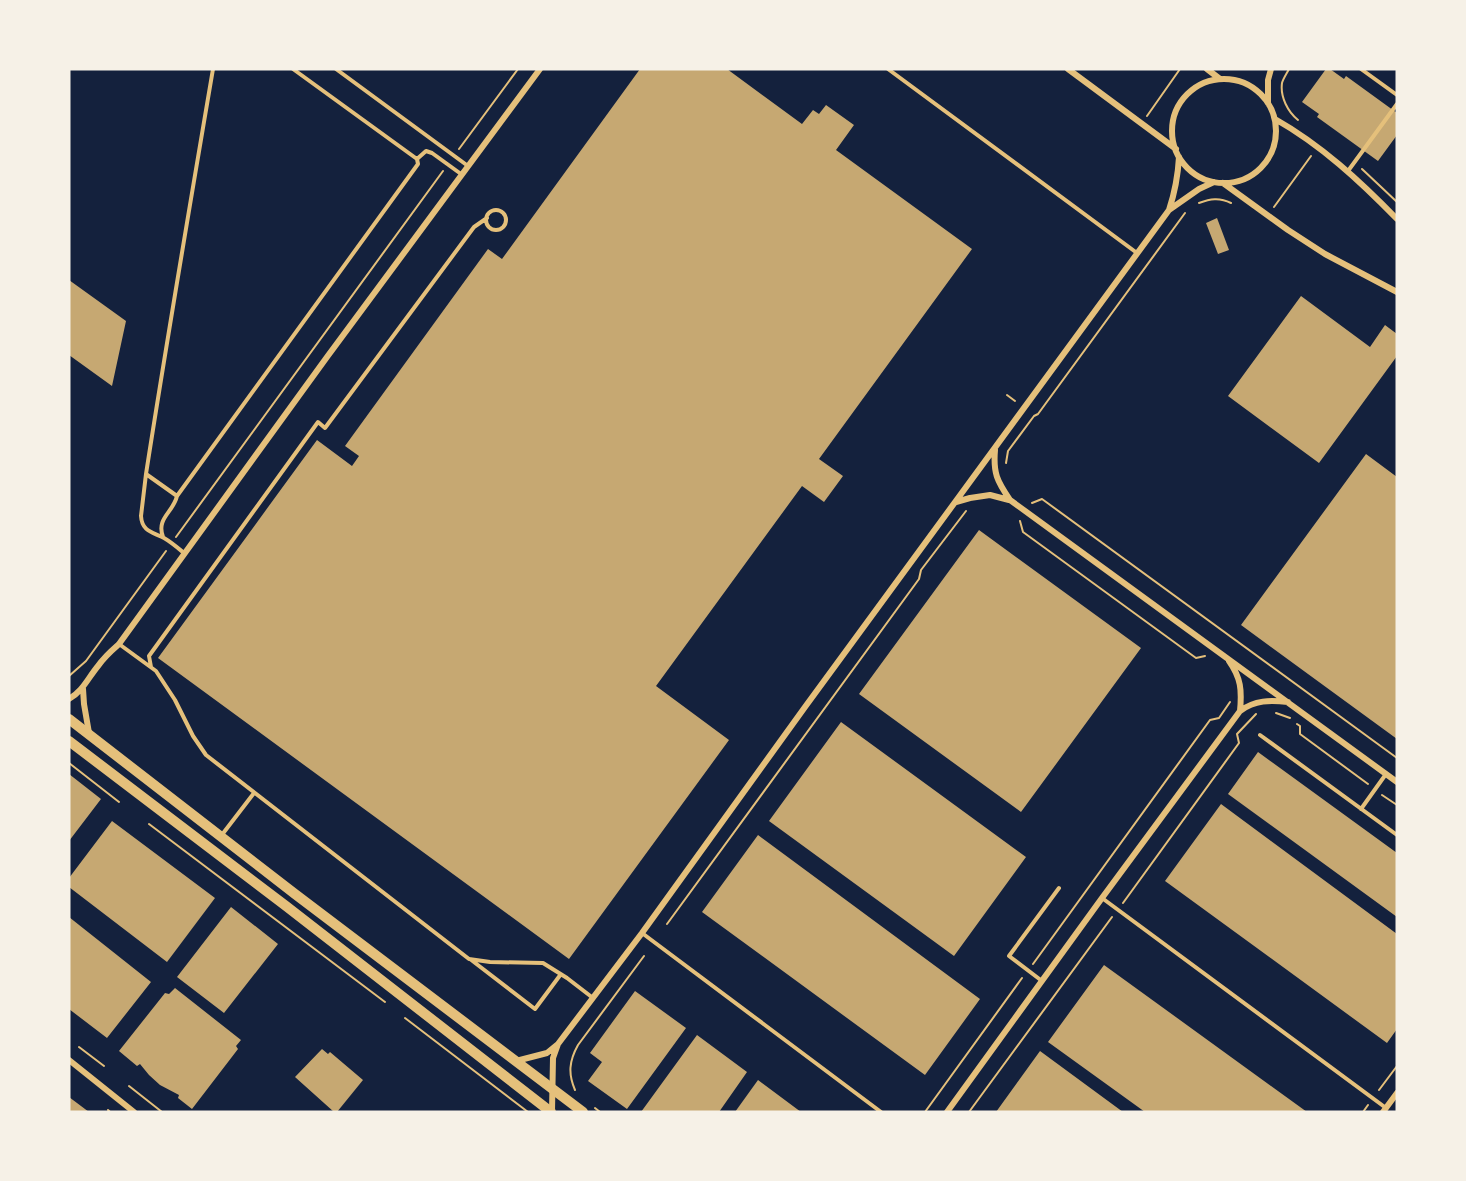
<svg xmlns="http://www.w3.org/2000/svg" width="1466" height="1181" font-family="Arial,sans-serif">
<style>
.building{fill:#c6a872}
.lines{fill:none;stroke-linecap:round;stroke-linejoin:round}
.path{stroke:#e5c07b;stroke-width:2}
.service{stroke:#e5c07b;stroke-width:4}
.minor{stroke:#e5c07b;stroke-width:6}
.tertiary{stroke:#e5c07b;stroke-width:10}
</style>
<rect width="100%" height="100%" fill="#14213d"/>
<!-- building -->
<path class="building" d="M 640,69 L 727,69 L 802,124 L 813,110 L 819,114 L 826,105 L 854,125 L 836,150 L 972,249 L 819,459 L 843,476 L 824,502 L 802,486 L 656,686 L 729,740 L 569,959 L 158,658 L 317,440 L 352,466 L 359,456 L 345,446 L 488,249 L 502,259 Z
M 1326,69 L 1330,69 L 1344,79 L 1346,76 L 1397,113 L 1397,135 L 1378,161 L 1317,117 L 1319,114 L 1302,102 Z
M 1217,218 L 1229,250 L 1218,254 L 1206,223 Z
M 69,280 L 126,321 L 112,386 L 69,355 Z
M 1301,296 L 1370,347 L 1385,325 L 1397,334 L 1397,356 L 1319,463 L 1228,396 Z
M 1366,454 L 1397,477 L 1397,739 L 1241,625 Z
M 979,530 L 1141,648 L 1021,812 L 859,694 Z
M 841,722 L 1026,857 L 954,956 L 769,821 Z
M 1258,752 L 1397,853 L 1397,917 L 1228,794 Z
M 69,774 L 101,799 L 69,841 Z
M 1221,804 L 1397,934 L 1397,1029 L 1387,1043 L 1165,881 Z
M 112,821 L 215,898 L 167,962 L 69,887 L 69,878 Z
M 758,835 L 980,999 L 925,1075 L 702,912 Z
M 231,907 L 278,944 L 224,1013 L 177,977 Z
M 69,917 L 151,982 L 107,1038 L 69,1009 Z
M 1104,965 L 1307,1112 L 1145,1112 L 1048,1042 Z
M 175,988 L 241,1040 L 236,1046 L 238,1049 L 192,1109 L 178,1098 L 179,1095 L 160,1085 L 149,1075 L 140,1064 L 137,1066 L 119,1051 L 165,993 L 169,994 Z
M 635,991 L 686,1028 L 627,1109 L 588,1081 L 602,1062 L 590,1053 Z
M 697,1035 L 747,1072 L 719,1112 L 641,1112 Z
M 322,1049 L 328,1054 L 330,1052 L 363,1080 L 337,1112 L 334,1112 L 295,1077 Z
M 1040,1051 L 1123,1112 L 996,1112 Z
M 758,1080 L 801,1112 L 735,1112 Z
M 69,1097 L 89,1112 L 69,1112 Z"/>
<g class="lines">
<!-- path -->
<path class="path" d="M 1289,69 C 1287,73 1283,79 1282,83 C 1280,97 1288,112 1298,120
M 1147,116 L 1180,69
M 459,149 L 518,69
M 1362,169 L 1397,202
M 1199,203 C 1210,199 1219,197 1231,203
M 1274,207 L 1311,156
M 1007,395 L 1015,401
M 1006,463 L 1008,451 L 1034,416 L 1038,414 L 1185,213
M 1032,503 L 1042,499 L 1397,758
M 1020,521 L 1023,532 L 1196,658 L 1205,656
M 176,537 L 443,171
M 69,676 L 86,661 L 166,551
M 1276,713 L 1290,718
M 1297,724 L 1300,726 L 1300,734 L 1368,784
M 69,763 L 119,802
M 1382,795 L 1397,805
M 149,824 L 385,1002
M 1123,903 L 1239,743 L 1237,734 L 1256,714
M 667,924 L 919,579 L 921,570 L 966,511
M 1033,964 L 1210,720 L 1219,718 L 1230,702
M 405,1018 L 528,1112
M 79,1047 L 104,1066
M 129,1086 L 162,1112
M 575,1090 C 568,1074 569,1061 578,1045 L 644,956
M 1379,1090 L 1397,1066
M 595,1108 L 600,1112
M 108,1110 L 110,1112
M 925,1112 L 1022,978
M 969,1112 L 1112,917
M 1363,1112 L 1368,1105"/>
<!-- service -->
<path class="service" d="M 213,69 C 190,204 167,339 146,474 L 177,496 L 418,164 L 417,159 L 293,69
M 336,69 L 468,166
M 888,69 L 1137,253
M 1361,69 L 1397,95
M 417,159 L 426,151 L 432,153 L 461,174
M 1348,171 L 1397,104
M486 220a10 10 0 1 1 20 0a10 10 0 1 1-20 0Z
M 146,474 L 141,516 C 142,532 153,532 164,538 C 171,542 178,548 184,553
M 163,537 C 156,518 173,513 177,496
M 119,644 L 156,671 L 175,700 L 193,736 L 206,755 L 469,959 L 490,962 L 543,963 L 567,978 L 593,998
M 151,667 L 149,656 L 318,422 L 325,428 L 474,227 L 487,218
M 1260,735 L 1397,835
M 1361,809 L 1386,774
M 221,836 L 254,793
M 1102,898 L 1386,1108
M 642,933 L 881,1112
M 470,959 L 535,1009 L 561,974
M 1042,981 L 1009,956 L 1059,888"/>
<!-- minor -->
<path class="minor" d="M 1068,69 L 1176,149
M 1207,69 L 1220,79
M1172 131a52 52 0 1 1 104 0a52 52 0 1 1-104 0Z
M 1268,103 L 1268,80 L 1271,69
M 1275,119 C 1321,145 1360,181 1397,219
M 1223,183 L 1288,230 L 1325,254 L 1397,292
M 1169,210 C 1175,192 1178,175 1179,157
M 995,450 C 993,473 997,481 1010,500 L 1397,782
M 956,502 L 970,498 L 990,495 L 1009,500
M 1229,661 C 1241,678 1242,690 1240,711
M 83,689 L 84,704 L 89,733
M 69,699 C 83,691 88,678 98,666 C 104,657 111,651 119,644 L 327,357 L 540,69
M 69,1060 L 134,1112
M 516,1061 L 547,1053 L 558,1044 L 642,933 L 805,707 L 1169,210 L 1199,189 L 1214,182
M 552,1111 L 553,1058 L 558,1044
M 947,1112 L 1102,898 L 1240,711 C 1255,700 1270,700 1288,702
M 1383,1112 L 1397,1093"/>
<!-- tertiary -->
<path class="tertiary" d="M 69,719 L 295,894 L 583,1112
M 69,741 L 286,906 L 551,1112"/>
</g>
<!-- border -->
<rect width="1466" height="1181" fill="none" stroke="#f6f1e7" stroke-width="141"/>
</svg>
